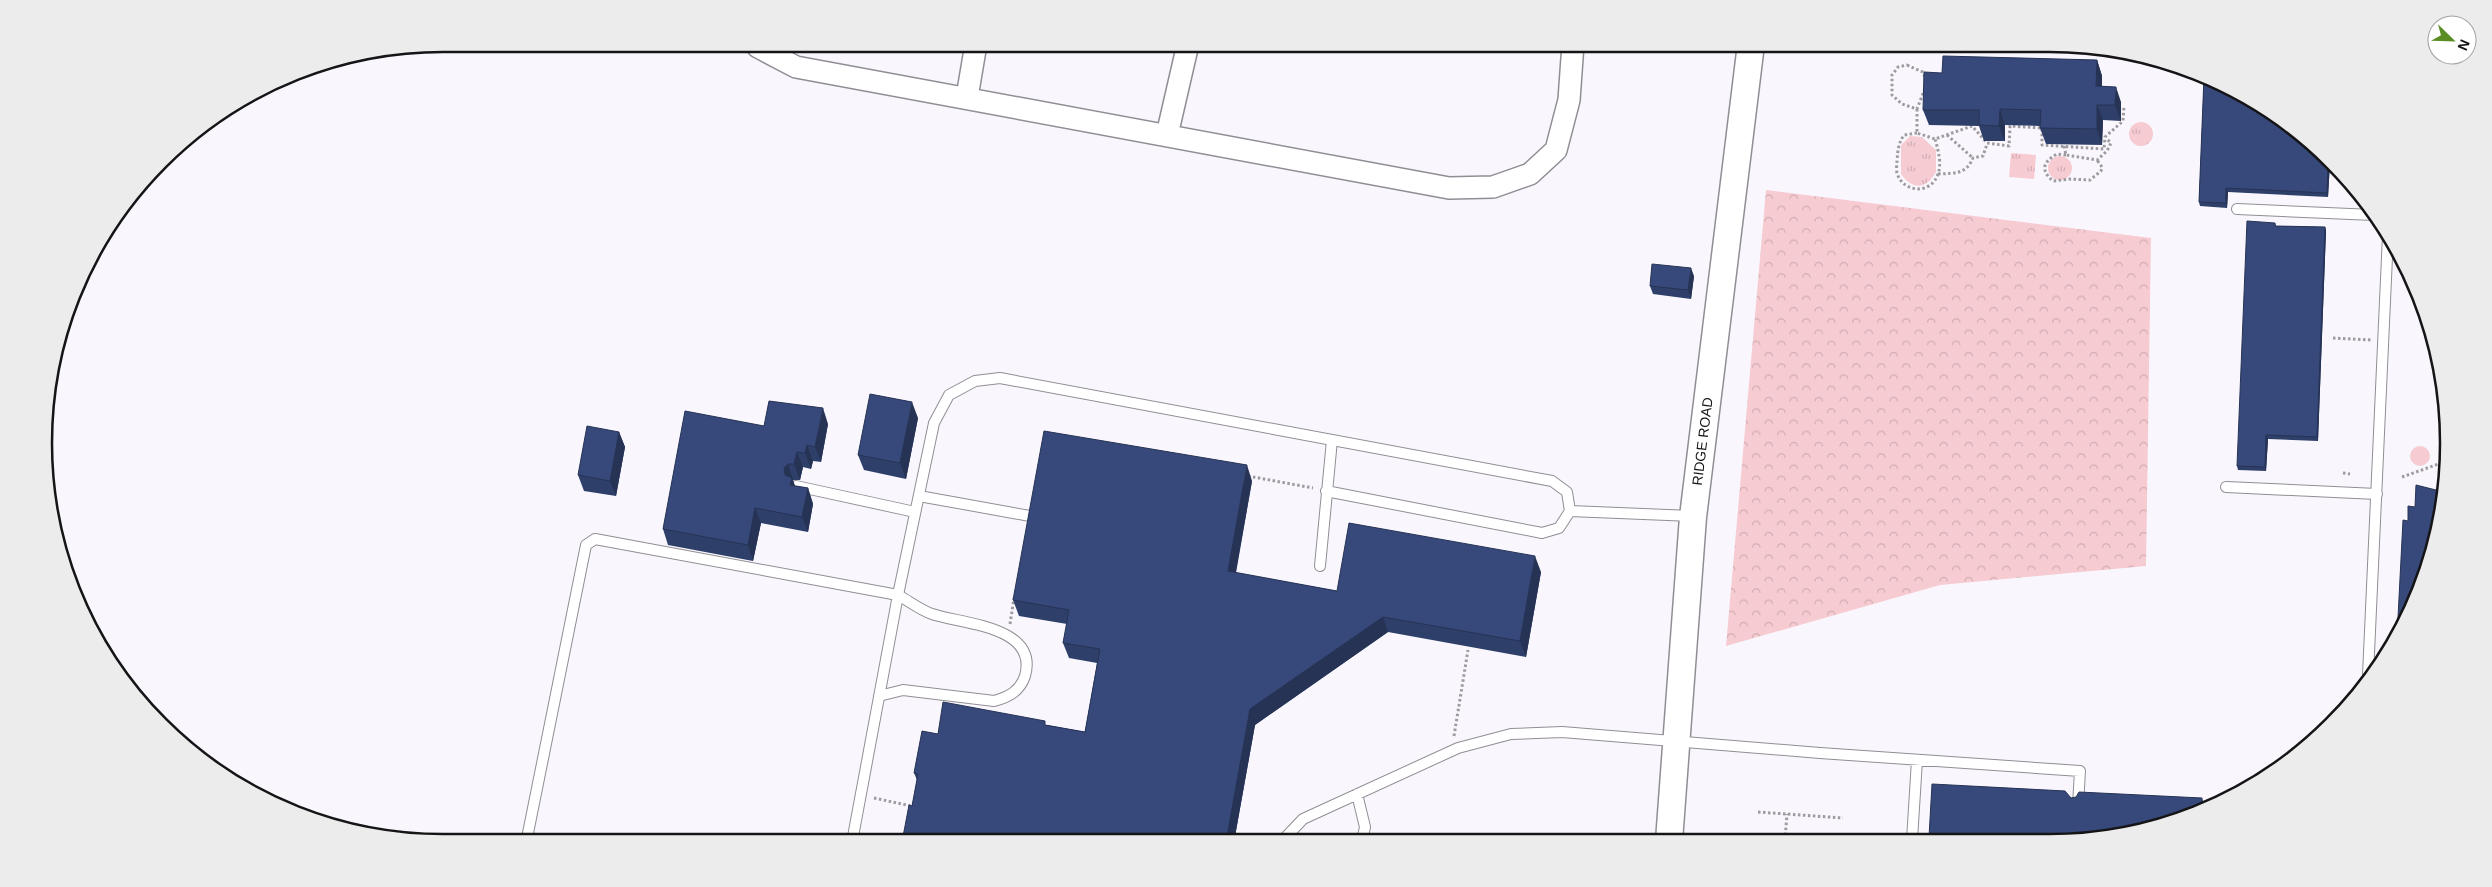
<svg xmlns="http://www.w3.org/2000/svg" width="2492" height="887" font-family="Arial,sans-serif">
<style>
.grass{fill:#f6cbd1}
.forest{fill:url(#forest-crowns)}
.park{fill:url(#park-tufts)}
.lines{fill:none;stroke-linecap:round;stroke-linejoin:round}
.service-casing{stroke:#908e94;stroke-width:12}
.minor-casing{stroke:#908e94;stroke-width:24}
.tertiary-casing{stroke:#908e94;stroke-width:29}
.path{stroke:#9d9ba0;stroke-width:3;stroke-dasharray:2.5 2.5;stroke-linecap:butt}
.service{stroke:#fff;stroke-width:10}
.minor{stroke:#fff;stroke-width:21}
.tertiary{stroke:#fff;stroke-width:26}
.wall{fill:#2e3f69}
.shaded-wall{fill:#263355}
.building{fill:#36497a;stroke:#263355}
.labels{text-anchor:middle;stroke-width:5;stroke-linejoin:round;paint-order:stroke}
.street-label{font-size:14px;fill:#151416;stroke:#fff}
.rim{fill:none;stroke:#151416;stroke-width:2.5}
</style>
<defs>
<pattern id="forest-crowns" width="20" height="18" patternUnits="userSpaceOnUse" patternTransform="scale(1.25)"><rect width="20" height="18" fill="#f6cbd1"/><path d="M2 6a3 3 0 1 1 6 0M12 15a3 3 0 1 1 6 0" fill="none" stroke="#d2adb3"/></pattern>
<pattern id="park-tufts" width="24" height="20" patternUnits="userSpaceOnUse" patternTransform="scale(1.25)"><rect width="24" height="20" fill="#f6cbd1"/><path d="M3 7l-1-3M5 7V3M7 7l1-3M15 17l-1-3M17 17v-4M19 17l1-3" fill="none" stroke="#d2adb3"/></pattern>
</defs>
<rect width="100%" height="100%" fill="#f9f7fd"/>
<!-- grass -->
<path class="grass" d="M2410 456a10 10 0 1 1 20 0a10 10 0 1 1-20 0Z"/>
<!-- forest -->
<path class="forest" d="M 1766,190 L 2151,238 L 2146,566 L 1940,585 L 1726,646 Z"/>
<!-- park -->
<path class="park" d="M2129 134a12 12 0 1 1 24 0a12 12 0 1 1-24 0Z
M 1910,136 L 1922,137 L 1936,150 L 1936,172 C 1926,190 1912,190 1901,174 L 1901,145 Z
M 2011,153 L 2036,155 L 2034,179 L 2009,177 Z
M2048 168a12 12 0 1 1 24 0a12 12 0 1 1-24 0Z"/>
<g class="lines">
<!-- service casing -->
<g class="service-casing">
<path id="service" d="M 2237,209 L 2374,215
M 796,486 L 915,512
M 2226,487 L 2377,494
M 1326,491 L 1542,533 L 1559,528 L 1570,511
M 919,496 L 1030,516
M 1320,566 L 1332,440
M 2368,675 L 2388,235
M 1357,794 L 1365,827 L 1362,841
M 1912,840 L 1917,760
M 1282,841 L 1303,819 L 1458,748 L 1511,734 L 1562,732 L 1820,753 L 2080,771 L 2078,805
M 852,842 L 898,595 L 934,423 L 949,395 L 975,381 L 1000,378 L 1552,481 L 1567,492 L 1570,511 L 1692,516
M 526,843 L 586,545 L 595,539 L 898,595 C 909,601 920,610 932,614 C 962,624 1039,626 1025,676 C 1020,691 1009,697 994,701 L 903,690 L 879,696"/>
</g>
<!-- minor casing -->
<g class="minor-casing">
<path id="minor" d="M 756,44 L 758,47 L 796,67 L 1449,188 L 1493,187 L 1530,174 L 1556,150 L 1569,100 L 1573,44
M 967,97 L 976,44
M 1167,135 L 1188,44"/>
</g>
<!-- tertiary casing -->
<g class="tertiary-casing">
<g id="tertiary">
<path id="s1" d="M 1669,841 L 1693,517 L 1751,44"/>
</g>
</g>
<!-- path -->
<path class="path" d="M 1907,65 L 1923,72 L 1927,83 L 1917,109 L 1902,104 L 1892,95 L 1892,75 L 1898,67 Z
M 1917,109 L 1917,133 L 1935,139 L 1972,126 L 1987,143 L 2009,146 L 2010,126 L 2042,128 L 2042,145 L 2104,149 L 2105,137 L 2123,121 L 2124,106
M 1917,133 L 1904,135 C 1898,144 1898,150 1897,161 C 1897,164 1896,169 1897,173 C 1903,193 1931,195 1938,174 C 1942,164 1938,149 1935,139
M 1947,135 L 1973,158
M 2064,146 L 2066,155 L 2097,160 L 2107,151 L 2111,143 L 2106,138
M 2066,155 L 2057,154 C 2043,162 2040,170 2053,181 L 2071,179 L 2090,180 L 2101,171 L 2102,167 L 2097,160
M 1938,174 C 1954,173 1966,175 1973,158 L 1983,156 L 1987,144
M 2333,338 L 2371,340
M 2343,473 L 2350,474
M 1248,476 L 1313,488
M 2402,477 L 2447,461
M 1010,624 L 1014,598
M 1454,736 L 1468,650
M 874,798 L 916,807
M 1758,812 L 1843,818
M 1785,840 L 1787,814"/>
<!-- service -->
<use href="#service" class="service"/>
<!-- minor -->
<use href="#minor" class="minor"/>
<!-- tertiary -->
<use href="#tertiary" class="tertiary"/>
</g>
<!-- wall -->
<path class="wall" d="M 2097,60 L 2102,76 L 2102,86 L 2121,102 L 2121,121 L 2103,120 L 2102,145 L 2046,144 L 2040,128 L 2040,126 L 2005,125 L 2005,141 L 1984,141 L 1979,126 L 1929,125 L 1923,110 L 1942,73 Z
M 2204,77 L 2330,162 L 2328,197 L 2228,192 L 2227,208 L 2200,206 L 2199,202 Z
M 2275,223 L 2276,226 L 2325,227 L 2326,231 L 2318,441 L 2268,439 L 2266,471 L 2238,470 L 2237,466 Z
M 1694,276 L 1691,299 L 1653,294 L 1650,286 Z
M 918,418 L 906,479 L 864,470 L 858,455 Z
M 828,424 L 821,462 L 813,461 L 811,469 L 803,467 L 800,480 L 793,480 L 795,486 L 808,488 L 813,504 L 808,532 L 761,523 L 753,561 L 668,545 L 663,529 Z
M 619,432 L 625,447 L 616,496 L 584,491 L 578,475 Z
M 1252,481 L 1236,573 L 1337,591 L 1541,572 L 1526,657 L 1388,632 L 1255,725 L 1234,842 L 902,842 L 912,806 L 917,780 L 914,773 L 938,734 L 1047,725 L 1085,732 L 1097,663 L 1069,658 L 1063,643 L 1067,624 L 1019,616 L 1013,600 Z"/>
<!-- shaded-wall -->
<path class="shaded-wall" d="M 2097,60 L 2102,76 L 2102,102 L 2096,86 Z
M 2116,87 L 2121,102 L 2121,121 L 2115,105 Z
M 2097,105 L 2103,120 L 2102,145 L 2097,129 Z
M 2000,109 L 2005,125 L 2005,141 L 1999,126 Z
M 2328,160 L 2330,162 L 2328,197 L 2327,193 Z
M 2226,188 L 2228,192 L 2227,208 L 2226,203 Z
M 2325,227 L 2326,231 L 2318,441 L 2317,437 Z
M 1691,268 L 1694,276 L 1691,299 L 1688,290 Z
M 912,402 L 918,418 L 906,479 L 900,463 Z
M 823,408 L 828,424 L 821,462 L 815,447 Z
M 619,432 L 625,447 L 616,496 L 610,481 Z
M 2266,435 L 2268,439 L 2266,471 L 2265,467 Z
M 807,445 L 813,461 L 811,469 L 805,453 Z
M 797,452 L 803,467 L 800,480 L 794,464 Z
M 788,464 L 797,493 L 796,500 L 785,475 L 784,468 Z
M 1247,465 L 1252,481 L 1233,587 L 1228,571 Z
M 808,488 L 813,504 L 808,532 L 802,517 Z
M 755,508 L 761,523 L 753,561 L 748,545 Z
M 1535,556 L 1541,572 L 1526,657 L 1520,641 Z
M 1383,617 L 1388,632 L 1255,725 L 1234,842 L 1226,842 L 1250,709 Z
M 2202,798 L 2205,808 L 2201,809 Z"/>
<!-- building -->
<path class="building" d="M 1943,56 L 2097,60 L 2096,86 L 2116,87 L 2115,105 L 2097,105 L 2097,129 L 2040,128 L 2041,110 L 2000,109 L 1999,126 L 1979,125 L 1979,110 L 1923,110 L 1924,72 L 1942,73 Z
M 2204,77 L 2225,85 L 2292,126 L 2328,160 L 2327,193 L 2226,188 L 2226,203 L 2199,202 Z
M 2247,221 L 2275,223 L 2275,226 L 2325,227 L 2317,437 L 2266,435 L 2265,467 L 2237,466 Z
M 1652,264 L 1691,268 L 1688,290 L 1650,286 Z
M 870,394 L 912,402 L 900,463 L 858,455 Z
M 769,401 L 823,408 L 815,447 L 807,445 L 805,453 L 797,452 L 794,464 L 788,464 L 784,468 L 785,475 L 792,478 L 790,485 L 808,488 L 802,517 L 755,508 L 748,545 L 663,529 L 685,411 L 764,426 Z
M 587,426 L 619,432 L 610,481 L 578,475 Z
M 1044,431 L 1247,465 L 1228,571 L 1337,591 L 1349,523 L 1535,556 L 1520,641 L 1383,617 L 1250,709 L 1226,842 L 902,842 L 909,805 L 912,806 L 918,774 L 914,773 L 922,731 L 938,734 L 943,702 L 1045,721 L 1045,725 L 1085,732 L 1100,649 L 1063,643 L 1069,610 L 1013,600 Z
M 2416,485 L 2444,492 L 2435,547 L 2397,637 L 2403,520 L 2408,521 L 2408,506 L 2415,507 Z
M 1932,784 L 2065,791 L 2071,798 L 2076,797 L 2079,792 L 2202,798 L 2201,809 L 2101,840 L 1878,840 L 1878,834 L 1929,837 Z"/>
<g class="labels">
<!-- street labels -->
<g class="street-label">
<text dy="5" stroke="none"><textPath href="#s1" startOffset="401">RIDGE ROAD</textPath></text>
</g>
</g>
<!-- crop -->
<path d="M0 0H2492V887H0ZM443 52H2049A391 391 0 0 1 2440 443V443A391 391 0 0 1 2049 834H443A391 391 0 0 1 52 443V443A391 391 0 0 1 443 52Z" fill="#ececec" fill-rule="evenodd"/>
<path class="rim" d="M443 52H2049A391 391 0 0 1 2440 443V443A391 391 0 0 1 2049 834H443A391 391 0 0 1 52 443V443A391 391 0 0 1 443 52Z"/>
<!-- north arrow -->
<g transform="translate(2452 40) rotate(113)"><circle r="24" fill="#ffffff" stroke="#a1a1a2"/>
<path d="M0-4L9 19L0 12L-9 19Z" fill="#5b8d25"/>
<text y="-8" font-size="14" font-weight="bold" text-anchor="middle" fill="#151416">N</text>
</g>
</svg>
